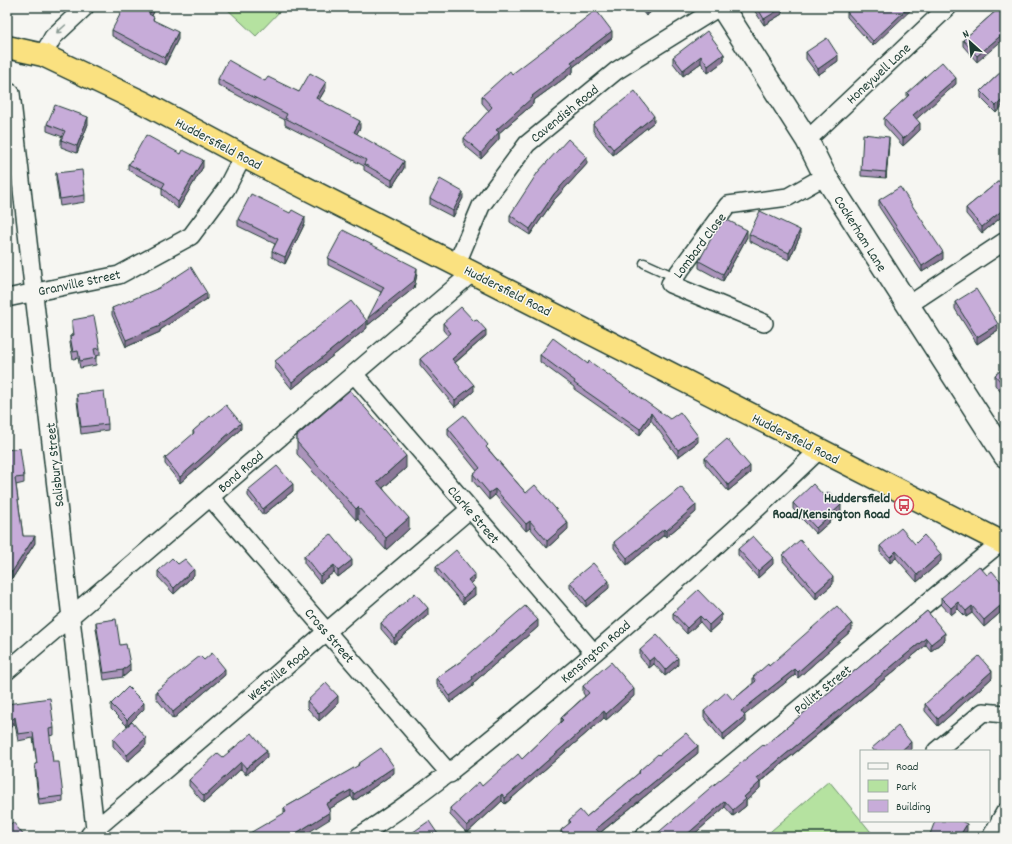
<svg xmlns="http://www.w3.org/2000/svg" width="1012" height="844" font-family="Dekko,sans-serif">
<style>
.green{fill:#b5e2a0;stroke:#6a906a}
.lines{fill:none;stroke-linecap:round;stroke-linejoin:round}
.lane-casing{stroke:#1f3d34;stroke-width:11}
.street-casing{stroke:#1f3d34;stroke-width:20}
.secondary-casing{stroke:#1f3d34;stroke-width:25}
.highway-casing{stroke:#1f3d34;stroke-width:25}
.lane{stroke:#f6f6f2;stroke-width:8}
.street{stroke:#f6f6f2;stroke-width:17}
.secondary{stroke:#f6f6f2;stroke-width:22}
.highway{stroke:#fae180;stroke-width:22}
.wall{fill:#ab94bb;stroke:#1f3d34}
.shaded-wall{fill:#8b7898;stroke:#1f3d34}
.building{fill:#c7acd9;stroke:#1f3d34}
.oneway{stroke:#8a9a93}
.labels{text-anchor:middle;stroke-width:3;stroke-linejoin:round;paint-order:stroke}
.street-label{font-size:14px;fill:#1f3d34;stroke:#f6f6f2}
.poi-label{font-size:14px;font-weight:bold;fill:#1f3d34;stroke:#f6f6f2;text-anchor:end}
</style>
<rect width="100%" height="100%" fill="#f6f6f2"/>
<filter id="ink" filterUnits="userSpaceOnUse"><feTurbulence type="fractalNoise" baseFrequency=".025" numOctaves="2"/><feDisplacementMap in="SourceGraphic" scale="8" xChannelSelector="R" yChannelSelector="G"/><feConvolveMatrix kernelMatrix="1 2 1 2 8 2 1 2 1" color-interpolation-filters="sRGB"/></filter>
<g filter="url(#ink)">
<!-- green -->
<path class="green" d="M 225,7 L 284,7 L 256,36 Z
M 829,781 L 875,837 L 764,837 Z"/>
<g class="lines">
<!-- lane casing -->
<g class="lane-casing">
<path id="lane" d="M 644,263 L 675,277"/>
</g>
<!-- street casing -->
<g class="street-casing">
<path id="street" d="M 43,55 L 53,37 L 85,7
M 11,93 L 96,837
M 807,140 L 948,7
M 457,263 L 481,206 L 527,144 L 616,71 L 719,7
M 7,298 L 119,275 L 191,236 L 226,189 L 243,156
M 907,306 L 1005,241
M 764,323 L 670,284 L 728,205 L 788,197 L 825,176
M 354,374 L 594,653
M 210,497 L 450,774
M 7,671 L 473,272
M 936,751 L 983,712 L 1005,714
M 90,834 L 470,509
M 358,837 C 426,794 486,743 548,692 C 641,614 732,534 819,450
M 643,837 L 1001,542
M 991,837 L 1005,812"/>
</g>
<!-- secondary casing -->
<g class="secondary-casing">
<path id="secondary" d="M 722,7 L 807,140 L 825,176 L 1005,456"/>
</g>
<!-- highway casing -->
<g class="highway-casing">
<path id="highway" d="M 7,47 L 43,55 L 144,103 L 243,156 L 1005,544"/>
</g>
<!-- lane -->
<use href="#lane" class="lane"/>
<!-- street -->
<use href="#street" class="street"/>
<!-- secondary -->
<use href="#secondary" class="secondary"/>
<!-- highway -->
<use href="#highway" class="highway"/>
</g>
<!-- wall -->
<path class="wall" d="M 156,7 L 152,16 L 154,21 L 178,39 L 165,65 L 112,36 L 112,30 Z
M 639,7 L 657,7 L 646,16 Z
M 752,7 L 784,7 L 782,9 L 782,14 L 764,25 Z
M 874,7 L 873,46 L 847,17 L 847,12 Z
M 998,9 L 977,62 L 963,46 L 963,40 Z
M 612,38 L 573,67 L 573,72 L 533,101 L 533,104 L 499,133 L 499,139 L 481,159 L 464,145 L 464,138 L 489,111 L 482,103 L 482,96 L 512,74 Z
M 806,52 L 838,61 L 818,75 L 806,59 Z
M 724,54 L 724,61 L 708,73 L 701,63 L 683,76 L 673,63 L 673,57 Z
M 1005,68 L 996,113 L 981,98 L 981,91 Z
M 218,79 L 265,81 L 299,92 L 326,88 L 319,100 L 360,128 L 356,134 L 404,168 L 392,187 L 364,170 L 364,166 L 285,125 L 285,120 L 218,85 Z
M 956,84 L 916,119 L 920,130 L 903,146 L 884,125 L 884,118 L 907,97 L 907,93 Z
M 654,122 L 613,155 L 593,131 L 593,124 Z
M 47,124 L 88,124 L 77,153 L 61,147 L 61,140 L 63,137 L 47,131 Z
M 889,143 L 886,178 L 861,176 L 861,170 Z
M 128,164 L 203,167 L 178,209 L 162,195 L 162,188 L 128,170 Z
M 587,164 L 554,200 L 530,235 L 510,222 L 510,215 Z
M 56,173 L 85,195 L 85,202 L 60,206 L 56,180 Z
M 1005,176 L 1005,214 L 982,233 L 966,214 L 966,208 Z
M 430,198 L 463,198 L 453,217 L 430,205 Z
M 879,200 L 943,259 L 922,272 L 879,207 Z
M 238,219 L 305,223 L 285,264 L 272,257 L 272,251 L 275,244 L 238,226 Z
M 749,234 L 800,236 L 789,260 L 749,241 Z
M 747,237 L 723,281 L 699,268 L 699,261 Z
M 328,258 L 417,274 L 414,288 L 368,325 L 381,292 L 328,265 Z
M 207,299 L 160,330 L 160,332 L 126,347 L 112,315 L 112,308 Z
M 955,302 L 998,330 L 977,344 L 955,309 Z
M 72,320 L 100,348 L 100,355 L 96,356 L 96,365 L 80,368 L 78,358 L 73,359 L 70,343 L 70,336 L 73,336 L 72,327 Z
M 443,323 L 486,336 L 455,363 L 474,391 L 455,407 L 420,365 L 420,359 L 448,336 L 443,330 Z
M 367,328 L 292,389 L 275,368 L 275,361 Z
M 540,355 L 588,364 L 698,442 L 678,457 L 651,420 L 640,435 L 574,389 L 574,387 L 540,362 Z
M 1005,367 L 1005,397 L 995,385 L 995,375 Z
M 77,394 L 108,424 L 108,430 L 81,434 L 77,401 Z
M 211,417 L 241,429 L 180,483 L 165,464 L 165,458 L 193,435 L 193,431 Z
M 448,428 L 488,449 L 526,493 L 568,529 L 547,548 L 530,528 L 526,531 L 495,495 L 489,500 L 473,481 L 473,474 L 477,471 L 448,435 Z
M 297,436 L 406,468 L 383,488 L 409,529 L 386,550 L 358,519 L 356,520 L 297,454 Z
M 7,450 L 24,477 L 24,483 L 16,485 L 23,536 L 35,543 L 12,579 L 7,575 Z
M 705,458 L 750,473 L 728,491 L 705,464 Z
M 248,490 L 293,491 L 263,515 L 248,496 Z
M 793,503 L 841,512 L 816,534 L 793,509 Z
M 696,512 L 666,537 L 664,535 L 627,565 L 614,548 L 614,542 Z
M 915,544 L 941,561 L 917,582 L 896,558 L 890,563 L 880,552 L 880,546 Z
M 738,549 L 773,564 L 758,578 L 738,555 Z
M 783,555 L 833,584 L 816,599 L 783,561 Z
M 304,556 L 352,566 L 338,577 L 334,572 L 320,583 L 304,563 Z
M 178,564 L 194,575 L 174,594 L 158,577 L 158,571 Z
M 436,567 L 475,580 L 471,584 L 475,595 L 463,604 L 436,573 Z
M 987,575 L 1003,584 L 1005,582 L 1005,616 L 1000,613 L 984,627 L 972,613 L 966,617 L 958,609 L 951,615 L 941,604 L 941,598 Z
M 570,582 L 609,588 L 586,607 L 570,588 Z
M 927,611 L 945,640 L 931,651 L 926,645 L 760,782 L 760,788 L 746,801 L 746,806 L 733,816 L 725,807 L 691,837 L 764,746 Z
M 673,613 L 721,614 L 721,621 L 709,632 L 700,622 L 687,634 L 673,619 Z
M 428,615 L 394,644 L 381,629 L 381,623 Z
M 96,622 L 120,645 L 130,671 L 123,677 L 104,680 L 96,628 Z
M 538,627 L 473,683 L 473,686 L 450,703 L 437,684 L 437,678 L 460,662 Z
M 852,630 L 798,678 L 795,675 L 744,715 L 745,723 L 723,741 L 704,717 L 704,711 L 733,700 L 753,683 L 753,677 L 769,666 Z
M 640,650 L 678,665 L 665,676 L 654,664 L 649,668 L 640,657 Z
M 204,660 L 225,675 L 173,719 L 156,698 L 156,691 Z
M 992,678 L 938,726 L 925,711 L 925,704 Z
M 583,686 L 634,696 L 606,720 L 604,718 L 505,804 L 502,801 L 467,833 L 450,815 L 450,808 L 522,759 L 561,722 L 561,718 L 585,696 L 583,693 Z
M 307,701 L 338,703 L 319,721 L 307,708 Z
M 7,704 L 54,728 L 54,735 L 49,736 L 53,762 L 63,796 L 63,802 L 39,805 L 35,771 L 35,764 L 37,764 L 33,738 L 18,741 L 15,724 L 7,730 Z
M 111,704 L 144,709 L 127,726 L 111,710 Z
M 113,739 L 146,745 L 127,762 L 113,746 Z
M 698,753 L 600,833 L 602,837 L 561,837 L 561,830 L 569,824 L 569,820 L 586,817 L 639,773 L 639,771 L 659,755 Z
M 223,757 L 267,757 L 246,775 L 241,769 L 204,803 L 189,786 L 189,780 Z
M 358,764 L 394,773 L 354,801 L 351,796 L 329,809 L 330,819 L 284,813 L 284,808 L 358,766 Z"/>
<!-- shaded-wall -->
<path class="shaded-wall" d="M 153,7 L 156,7 L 156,8 L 149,21 L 149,14 Z
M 649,7 L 657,7 L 646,16 L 646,9 Z
M 779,7 L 784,7 L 782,9 L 782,14 L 764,25 L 764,19 Z
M 909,7 L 914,7 L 873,46 L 873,41 Z
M 612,31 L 612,38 L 573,67 L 573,72 L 533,101 L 533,104 L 499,133 L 499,139 L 481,159 L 481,153 L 496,130 L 532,96 L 571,62 Z
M 178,32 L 178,39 L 165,65 L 165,58 Z
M 1005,32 L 1005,38 L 977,62 L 977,56 Z
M 724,54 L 724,61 L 708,73 L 708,66 Z
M 838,55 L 838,61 L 818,75 L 818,69 Z
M 701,56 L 701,63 L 683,76 L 683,70 Z
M 956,78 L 956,84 L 913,122 L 913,115 Z
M 326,82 L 326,88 L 316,105 L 316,98 Z
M 1005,97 L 1005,103 L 996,113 L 996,106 Z
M 654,116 L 654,122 L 613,155 L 613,149 Z
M 88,117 L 88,124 L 77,153 L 77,146 Z
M 360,121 L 360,128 L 354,139 L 354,132 Z
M 920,123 L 920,130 L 903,146 L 903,139 Z
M 889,137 L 889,143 L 886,178 L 886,172 Z
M 587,157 L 587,164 L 554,200 L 530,235 L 530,229 L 554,194 Z
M 203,160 L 203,167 L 178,209 L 178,202 Z
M 404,161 L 404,168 L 392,187 L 392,180 Z
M 463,192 L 463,198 L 453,217 L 453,211 Z
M 1005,208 L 1005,214 L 982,233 L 982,227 Z
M 305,217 L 305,223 L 285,264 L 285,257 Z
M 747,230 L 747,237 L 723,281 L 723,274 Z
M 800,230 L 800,236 L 789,260 L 789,253 Z
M 943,252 L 943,259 L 922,272 L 922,266 Z
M 417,268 L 417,274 L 414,288 L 368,325 L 368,318 Z
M 207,293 L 207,299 L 160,330 L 160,332 L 126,347 L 126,340 L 159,324 Z
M 367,321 L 367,328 L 292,389 L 292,382 Z
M 998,324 L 998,330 L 977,344 L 977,337 Z
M 486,330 L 486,336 L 452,365 L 452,359 Z
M 474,385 L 474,391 L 455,407 L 455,400 Z
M 651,413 L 651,420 L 640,435 L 640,429 Z
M 241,423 L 241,429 L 180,483 L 180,477 Z
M 698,436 L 698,442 L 678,457 L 678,450 Z
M 406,456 L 406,468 L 377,493 L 377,482 Z
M 750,466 L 750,473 L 728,491 L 728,485 Z
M 293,484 L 293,491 L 263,515 L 263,509 Z
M 495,489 L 495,495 L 489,500 L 489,493 Z
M 696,505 L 696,512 L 666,537 L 666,531 Z
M 841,505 L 841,512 L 816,534 L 816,528 Z
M 358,507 L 358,519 L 356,520 L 356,509 Z
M 409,518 L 409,529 L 386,550 L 386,538 Z
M 530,521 L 530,528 L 526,531 L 526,524 Z
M 568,523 L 568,529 L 547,548 L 547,541 Z
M 664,529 L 664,535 L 627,565 L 627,558 Z
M 35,536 L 35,543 L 12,579 L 12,572 Z
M 896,551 L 896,558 L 890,563 L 890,557 Z
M 941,554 L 941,561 L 917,582 L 917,575 Z
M 773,558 L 773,564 L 758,578 L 758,571 Z
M 352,560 L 352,566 L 338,577 L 338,571 Z
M 334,565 L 334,572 L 320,583 L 320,576 Z
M 194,569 L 194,575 L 174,594 L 174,588 Z
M 475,574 L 475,580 L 468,586 L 468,580 Z
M 833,577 L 833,584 L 816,599 L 816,592 Z
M 609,581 L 609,588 L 586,607 L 586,601 Z
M 475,588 L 475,595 L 463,604 L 463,598 Z
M 958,602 L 958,609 L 951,615 L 951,608 Z
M 972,606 L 972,613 L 966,617 L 966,611 Z
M 1000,606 L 1000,613 L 984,627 L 984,620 Z
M 428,608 L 428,615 L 394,644 L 394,638 Z
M 721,614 L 721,621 L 709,632 L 709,625 Z
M 700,616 L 700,622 L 687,634 L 687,628 Z
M 538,620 L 538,627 L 473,683 L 473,686 L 450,703 L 450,696 Z
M 852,624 L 852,630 L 798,678 L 798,672 Z
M 945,633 L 945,640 L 931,651 L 931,644 Z
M 926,638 L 926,645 L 757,784 L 757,778 Z
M 654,657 L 654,664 L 649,668 L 649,661 Z
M 678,658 L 678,665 L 665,676 L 665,670 Z
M 130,664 L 130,671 L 123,677 L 123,670 Z
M 225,669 L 225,675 L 173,719 L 173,712 Z
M 795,669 L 795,675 L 741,718 L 741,711 Z
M 992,671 L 992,678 L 938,726 L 938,719 Z
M 634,689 L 634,696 L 606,720 L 606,714 Z
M 338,696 L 338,703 L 319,721 L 319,714 Z
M 144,703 L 144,709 L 127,726 L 127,720 Z
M 604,711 L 604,718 L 505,804 L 505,798 Z
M 745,716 L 745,723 L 723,741 L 723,734 Z
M 15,717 L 15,724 L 7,730 L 7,724 Z
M 146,738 L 146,745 L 127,762 L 127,755 Z
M 911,742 L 911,749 L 909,751 L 901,751 Z
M 698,746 L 698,753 L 596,836 L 596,829 Z
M 267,751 L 267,757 L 246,775 L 246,768 Z
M 241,762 L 241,769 L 204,803 L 204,796 Z
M 394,767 L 394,773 L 354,801 L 354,794 Z
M 760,782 L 760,788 L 746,801 L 746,806 L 733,816 L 733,810 L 744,797 Z
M 351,790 L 351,796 L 326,811 L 326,804 Z
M 502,794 L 502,801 L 467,833 L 467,826 Z
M 725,801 L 725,807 L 691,837 L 684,837 Z
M 330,812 L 330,819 L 301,837 L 290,837 Z
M 967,824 L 967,831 L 963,837 L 959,837 Z"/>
<!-- building -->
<path class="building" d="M 124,7 L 153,7 L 149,14 L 154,17 L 153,20 L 178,32 L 165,58 L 112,30 Z
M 644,7 L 649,7 L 646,9 Z
M 757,7 L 781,7 L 782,8 L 764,19 Z
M 853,7 L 874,7 L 876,9 L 879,7 L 909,7 L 873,41 L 847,12 Z
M 998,9 L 1005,17 L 1005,32 L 977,56 L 963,40 Z
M 596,10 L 612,31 L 571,62 L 573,65 L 532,96 L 533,97 L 496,130 L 499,132 L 481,153 L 464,138 L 492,107 L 482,96 L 510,71 L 512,74 Z
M 707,31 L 724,54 L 708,66 L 701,56 L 683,70 L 673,57 Z
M 827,38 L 838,55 L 818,69 L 806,52 Z
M 228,60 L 265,81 L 268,77 L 299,92 L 310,73 L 326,82 L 316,98 L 360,121 L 354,132 L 404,161 L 392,180 L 364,164 L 366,160 L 285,118 L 287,114 L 218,79 Z
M 942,62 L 956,78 L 913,115 L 920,123 L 903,139 L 884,118 L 909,95 L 907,93 Z
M 1005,68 L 1005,97 L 996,106 L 981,91 Z
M 635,91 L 654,116 L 613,149 L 593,124 Z
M 55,105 L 88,117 L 77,146 L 61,140 L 65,131 L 47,124 Z
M 863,134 L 889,137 L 886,172 L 861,170 Z
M 146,135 L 181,154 L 183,150 L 203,160 L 178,202 L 162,188 L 165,183 L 128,164 L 130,163 Z
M 568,139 L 587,157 L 554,194 L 530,229 L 510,215 L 538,172 Z
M 82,170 L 85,195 L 60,199 L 56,173 Z
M 1005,176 L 1005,208 L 982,227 L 966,208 Z
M 440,179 L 463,192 L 453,211 L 430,198 Z
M 900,187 L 943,252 L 922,266 L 879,200 Z
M 251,194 L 290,213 L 292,210 L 305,217 L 285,257 L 272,251 L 278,239 L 238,219 Z
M 760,211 L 800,230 L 789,253 L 749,234 Z
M 725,219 L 747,230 L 723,274 L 699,261 L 712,237 Z
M 343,230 L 417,268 L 414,281 L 368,318 L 384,287 L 328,258 Z
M 191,267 L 207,293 L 159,324 L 160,326 L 126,340 L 112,308 L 159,288 Z
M 976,289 L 998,324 L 977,337 L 955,302 Z
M 351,301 L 367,321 L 292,382 L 275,361 Z
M 461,307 L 474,321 L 477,320 L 486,330 L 452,359 L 474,385 L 455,400 L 420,359 L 451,333 L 443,323 Z
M 94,316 L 100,348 L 94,349 L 96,358 L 80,361 L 78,351 L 73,352 L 70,336 L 74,335 L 72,320 Z
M 553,338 L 588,364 L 589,361 L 670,419 L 680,412 L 698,436 L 678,450 L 651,413 L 640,429 L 574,383 L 575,381 L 540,355 Z
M 1005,367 L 1005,387 L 995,375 Z
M 350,390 L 406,456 L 377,482 L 409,518 L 386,538 L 358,507 L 356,509 L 297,442 L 297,436 Z
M 104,391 L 108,424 L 81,427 L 77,394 Z
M 226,405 L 241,423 L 180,477 L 165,458 L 194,433 L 193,431 L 210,416 L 211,417 Z
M 464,415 L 488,445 L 486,447 L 526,493 L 535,485 L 568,523 L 547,541 L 530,521 L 526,524 L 495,489 L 489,493 L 473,474 L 480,468 L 448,428 Z
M 727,439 L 750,466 L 728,485 L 705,458 Z
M 20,448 L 24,477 L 15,478 L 23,536 L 35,536 L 12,572 L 7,569 L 7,450 Z
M 277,466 L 293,484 L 263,509 L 248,490 Z
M 813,484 L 824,496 L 829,492 L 841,505 L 816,528 L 793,503 Z
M 681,487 L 696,505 L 666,531 L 664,529 L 627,558 L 614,542 Z
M 901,528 L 915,544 L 924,535 L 941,554 L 917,575 L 896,551 L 890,557 L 880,546 Z
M 331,534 L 352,560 L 338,571 L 334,565 L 320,576 L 304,556 Z
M 753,536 L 773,558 L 758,571 L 738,549 Z
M 800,540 L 833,577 L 816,592 L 783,555 Z
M 456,550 L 475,574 L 468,580 L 475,588 L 463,598 L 436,567 Z
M 172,558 L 178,564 L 185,559 L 194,569 L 174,588 L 158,571 Z
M 593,563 L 609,581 L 586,601 L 570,582 Z
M 979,566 L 987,575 L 992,571 L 1003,584 L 1005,582 L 1005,609 L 1000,606 L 984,620 L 972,606 L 966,611 L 958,602 L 951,608 L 941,598 Z
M 698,590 L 721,614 L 709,625 L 700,616 L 687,628 L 673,613 Z
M 415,593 L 428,608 L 394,638 L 381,623 Z
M 525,606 L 538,620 L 472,677 L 473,679 L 450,696 L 437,678 L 460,662 Z
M 837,606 L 852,624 L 798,672 L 795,669 L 741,711 L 745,716 L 723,734 L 704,711 L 726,692 L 733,700 L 756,681 L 753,677 L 768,664 L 769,666 Z
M 927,611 L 945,633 L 931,644 L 926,638 L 757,778 L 760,782 L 744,797 L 746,799 L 733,810 L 725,801 L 684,837 L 653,837 L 710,788 L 763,745 L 764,746 Z
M 116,619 L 120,645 L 126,644 L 130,664 L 123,670 L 104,673 L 96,622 Z
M 657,635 L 678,658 L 665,670 L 654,657 L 649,661 L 640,650 Z
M 212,653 L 225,669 L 173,712 L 156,691 L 200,656 L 204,660 Z
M 979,656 L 992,671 L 938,719 L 925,704 Z
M 611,662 L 634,689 L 606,714 L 604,711 L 505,798 L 502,794 L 467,826 L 450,808 L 479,782 L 482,786 L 518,754 L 522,759 L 563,720 L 561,718 L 589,693 L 583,686 Z
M 326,683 L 338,696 L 319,714 L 307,701 Z
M 128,687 L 144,703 L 127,720 L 111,704 Z
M 50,698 L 54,728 L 49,729 L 53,762 L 59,762 L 63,796 L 39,799 L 35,764 L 37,764 L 33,732 L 18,734 L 15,717 L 7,724 L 7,704 Z
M 132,722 L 146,738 L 127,755 L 113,739 Z
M 898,726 L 911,742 L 901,751 L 874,751 L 872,748 Z
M 252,733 L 267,751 L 246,768 L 241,762 L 204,796 L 189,780 L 218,753 L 223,757 Z
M 686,733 L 698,746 L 596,829 L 602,836 L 601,837 L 562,837 L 565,835 L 561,830 L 571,822 L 569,820 L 580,810 L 586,817 L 640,772 L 639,771 L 658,754 L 659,755 Z
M 381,748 L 394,767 L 354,794 L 351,790 L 326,804 L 330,812 L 290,837 L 243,837 L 286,812 L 284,808 L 359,765 L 358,764 Z
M 429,821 L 440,837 L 406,837 Z
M 935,821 L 961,821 L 967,824 L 959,837 L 929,837 Z
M 13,822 L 25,837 L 7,837 L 7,827 Z"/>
<!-- one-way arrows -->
<defs><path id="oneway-shaft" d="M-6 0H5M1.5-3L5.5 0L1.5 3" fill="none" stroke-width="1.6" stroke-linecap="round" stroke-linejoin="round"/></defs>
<use class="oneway" href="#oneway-shaft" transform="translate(61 29) rotate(138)"/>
</g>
<!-- icons -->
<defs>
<g id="bus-ring" transform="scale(1)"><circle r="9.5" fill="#f6f6f2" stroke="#d1495b" stroke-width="1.5"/><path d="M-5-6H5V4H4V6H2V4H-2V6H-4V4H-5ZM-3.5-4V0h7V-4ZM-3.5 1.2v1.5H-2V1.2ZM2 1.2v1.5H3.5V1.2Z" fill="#d1495b"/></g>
</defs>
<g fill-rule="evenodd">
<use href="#bus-ring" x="904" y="505"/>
</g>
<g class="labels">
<!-- street labels -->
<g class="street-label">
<text transform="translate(878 73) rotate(-43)" y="5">Honeywell Lane</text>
<text transform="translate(564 113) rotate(-39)" y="5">Cavendish Road</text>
<text transform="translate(219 143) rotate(28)" y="5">Huddersfield Road</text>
<text transform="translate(861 233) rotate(58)" y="5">Cockerham Lane</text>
<text transform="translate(699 245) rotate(-53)" y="5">Lombard Close</text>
<text transform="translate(79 282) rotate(-12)" y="5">Granville Street</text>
<text transform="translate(508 290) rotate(27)" y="5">Huddersfield Road</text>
<text transform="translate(796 438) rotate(27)" y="5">Huddersfield Road</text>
<text transform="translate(54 465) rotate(-96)" y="5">Salisbury Street</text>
<text transform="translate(240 471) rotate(-41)" y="5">Bond Road</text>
<text transform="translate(474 514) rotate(49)" y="5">Clarke Street</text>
<text transform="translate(330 635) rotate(49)" y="5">Cross Street</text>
<text transform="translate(595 651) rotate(-41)" y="5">Kensington Road</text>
<text transform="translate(278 673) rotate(-40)" y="5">Westville Road</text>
<text transform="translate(822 689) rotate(-39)" y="5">Pollitt Street</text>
</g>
<!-- poi labels -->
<g class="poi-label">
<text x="890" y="502">Huddersfield<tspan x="890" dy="16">Road/Kensington Road</tspan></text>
</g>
</g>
<!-- margin -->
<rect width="1012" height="844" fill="none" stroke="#f6f6f2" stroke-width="24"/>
<rect x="12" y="12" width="988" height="820" fill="none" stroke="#1f3d34" stroke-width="1.5" filter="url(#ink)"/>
<!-- legend -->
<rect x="860" y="750" width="130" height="72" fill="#f6f6f2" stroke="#a0aca6"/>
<rect x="868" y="763" width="20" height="6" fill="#f6f6f2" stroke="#a0aca6"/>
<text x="896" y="770" font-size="12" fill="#1f3d34">Road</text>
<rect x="868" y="780" width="20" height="12" fill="#b5e2a0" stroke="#a0aca6"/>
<text x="896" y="790" font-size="12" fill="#1f3d34">Park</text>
<rect x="868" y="800" width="20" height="12" fill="#c7acd9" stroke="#a0aca6"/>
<text x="896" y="810" font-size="12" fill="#1f3d34">Building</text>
<!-- north arrow -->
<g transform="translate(970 42) rotate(333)" stroke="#f6f6f2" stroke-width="3" paint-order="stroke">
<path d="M0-3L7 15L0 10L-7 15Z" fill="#1f3d34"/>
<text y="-6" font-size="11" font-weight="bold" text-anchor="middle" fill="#1f3d34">N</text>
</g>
</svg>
